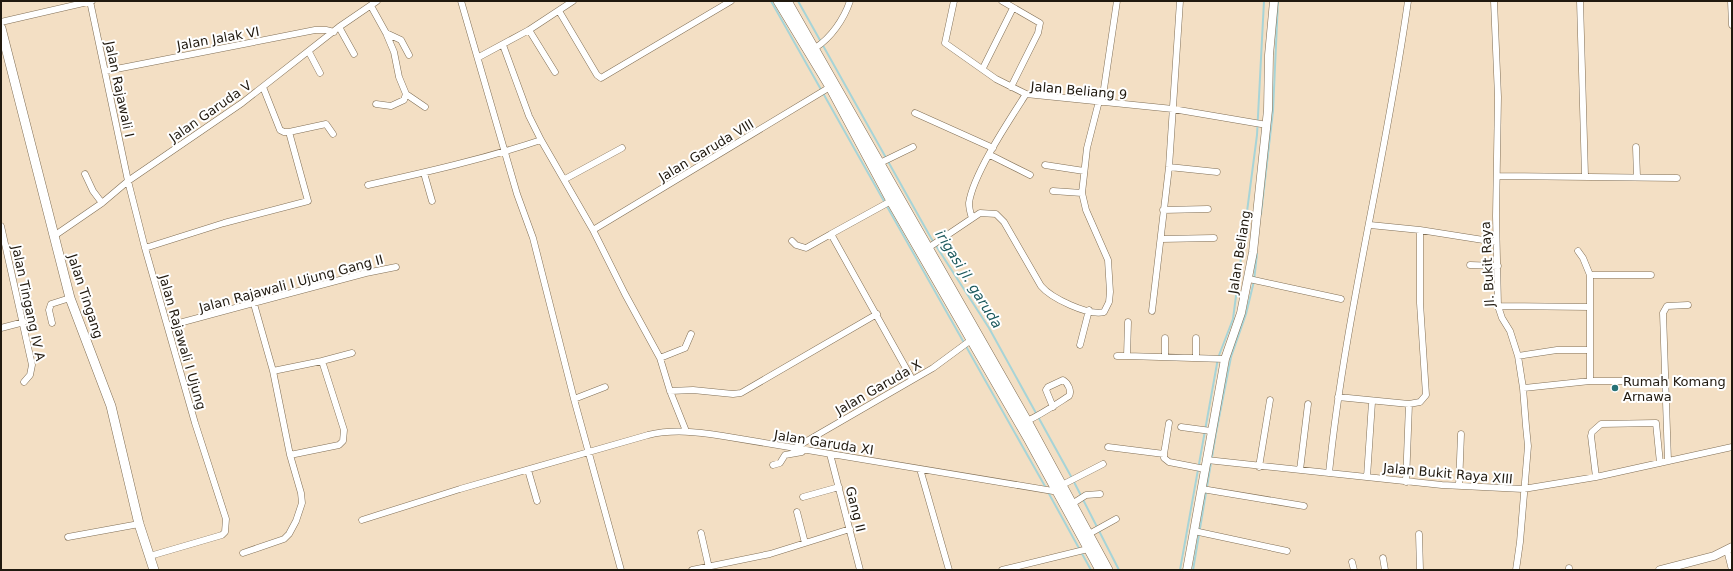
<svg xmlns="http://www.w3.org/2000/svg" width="1733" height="571" font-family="'DejaVu Sans',sans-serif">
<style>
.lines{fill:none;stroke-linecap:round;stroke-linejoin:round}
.stream{stroke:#a7d4d7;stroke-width:2}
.minor-casing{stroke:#806f56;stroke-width:7}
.tertiary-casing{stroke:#806f56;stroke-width:9}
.secondary-casing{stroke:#806f56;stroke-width:10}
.minor{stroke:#fff;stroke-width:6}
.tertiary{stroke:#fff;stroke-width:8}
.secondary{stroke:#fff;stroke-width:9}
.poi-dot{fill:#267176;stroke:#fff;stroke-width:1.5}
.labels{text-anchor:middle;stroke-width:4;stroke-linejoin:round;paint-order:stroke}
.street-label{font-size:13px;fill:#20190f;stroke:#fff}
.poi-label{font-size:13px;fill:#20190f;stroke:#fff;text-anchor:start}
.water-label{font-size:14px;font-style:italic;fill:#1c595d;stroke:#fff}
</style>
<rect width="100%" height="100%" fill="#f3dfc4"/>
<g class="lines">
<!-- stream -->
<path class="stream" d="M 771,1 L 1046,488
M 798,1 L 931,238 L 989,328 L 1073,480 L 1119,570
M 1261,214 L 1273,111 L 1278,1
M 1048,492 L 1091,570
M 1180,570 L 1218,358 L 1233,319 L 1257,135 L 1264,1
M 1193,570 L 1216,433 L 1231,357 L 1246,314 L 1254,281 L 1257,254"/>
<!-- minor casing -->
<g class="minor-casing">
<path id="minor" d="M 90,1 L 128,181 L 145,248 L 195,423 L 226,519 L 225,532 L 222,535 L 150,556
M 461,1 L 517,194 L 533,238 L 574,399 L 621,570
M 954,1 L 945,43 L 996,79 L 1026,94
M 1002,1 L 1040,23 L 1038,33 L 1011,87
M 1494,1 L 1498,97 L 1496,216 L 1498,306 L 1502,318 L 1510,331 L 1518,356 L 1523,388 L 1526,426 L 1528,446 L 1520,542 L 1516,570
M 1580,1 L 1585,176
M 1731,1 L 1732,25
M 371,6 L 386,33 L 394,52 L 399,77 L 406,94 L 425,107
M 559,11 L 597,75 L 601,78 L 731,1
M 1,22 L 92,1
M 339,27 L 354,54
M 529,30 L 555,72
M 386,33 L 401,40 L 409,55
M 503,45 L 529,116 L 541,140 L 593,230 L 625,294 L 660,358 L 670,391 L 686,431
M 815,48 C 831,38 844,19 850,1
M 309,52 L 320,73
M 479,57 L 529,30 L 573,1
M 983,68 L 1013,8
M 106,71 L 315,30 L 326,30 L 334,32
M 1102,102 L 1117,1
M 376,104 L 391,106 L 404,100 L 406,94
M 915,113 L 993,148
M 289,132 L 326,124 L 333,134
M 1636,147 L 1637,177
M 990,155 L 1030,175
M 878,164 L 913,147
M 1045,165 L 1084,171
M 1169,167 L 1217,172
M 424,173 L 432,201
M 85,174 L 93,191 L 102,203
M 1497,176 L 1677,178
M 565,179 L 622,148
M 368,185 C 427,172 484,159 541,140
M 1053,191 L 1082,193
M 891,201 L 831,234 L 912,379
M 1163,210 L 1208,209
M 972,218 C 970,212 969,208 969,203 C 973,174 1010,119 1026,94 L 1173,109 L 1267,125
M 1370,225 L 1420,230 L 1496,242
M 1,226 L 32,365 L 30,375 L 24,382
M 593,230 L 830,87
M 54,236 L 102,203 L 128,181 L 242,103 L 339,27 L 377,1
M 1161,239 L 1214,238
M 792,241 L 796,245 L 806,248 L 831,234
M 145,248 L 224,223 L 308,201 L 289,132 L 284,132 L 280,130 L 263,87
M 928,248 L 980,213 L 996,214 L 1004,222 L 1041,286 C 1051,298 1088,316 1104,312 L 1109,302 L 1110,292 L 1108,260 L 1086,210 L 1082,193 L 1087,148 L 1099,101
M 1470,265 L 1498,266
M 1590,275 L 1651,275
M 1249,279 L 1341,299
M 1498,306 L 1590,307
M 1152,311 L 1169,167 L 1180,1
M 1128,322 L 1127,356 L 1225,359
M 52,323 L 49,310 L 51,304 L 70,298
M 168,326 L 366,273 L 396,267
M 1,328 L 24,322
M 1165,338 L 1165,357
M 1196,338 L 1196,358
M 1080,345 L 1089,310
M 1117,356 L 1127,356
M 1518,356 L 1557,350 L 1590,350
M 660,358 L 685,348 L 691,334
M 322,361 L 352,353
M 273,371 L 322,361 L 344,430 L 343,441 L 339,445 L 290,455
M 1590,381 L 1623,381
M 1523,388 L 1590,381 L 1590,275 L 1583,258 L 1578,251
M 670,391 L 693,390 L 733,394 L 741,393 L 877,314
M 1338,397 L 1409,404 L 1420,402 L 1426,395 L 1420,303 L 1420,230
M 574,399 L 605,387
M 1027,421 C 1042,414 1055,405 1069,396 C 1072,391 1068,383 1063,380 L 1048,387 L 1046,390 L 1053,407
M 1181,427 L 1211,431
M 1108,447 L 1164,454 L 1164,458 L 1169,462 L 1205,469
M 793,449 L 933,368 L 971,340
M 830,454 L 860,570
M 1164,454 L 1169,423
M 1207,460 L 1442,485 L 1523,489 L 1596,477 L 1732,447
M 1668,461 L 1663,313 L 1667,306 L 1688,305
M 773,465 L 780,463 L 785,455 L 802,452
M 1259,467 L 1270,400
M 920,469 L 949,570
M 528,470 L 537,501
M 1300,470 L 1308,404
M 1329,473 C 1345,315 1386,159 1408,1
M 1367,477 L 1372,402
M 1596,477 L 1591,436 L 1592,432 L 1601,424 L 1656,423 L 1660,463
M 1406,482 L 1409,404
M 1062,485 L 1103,464
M 1459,486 L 1461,434
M 1202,489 L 1304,506
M 803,497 L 839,487
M 1072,504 L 1086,495 L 1100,494
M 797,512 L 805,543
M 362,520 L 460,489 L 648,435 C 674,429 697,432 723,436 L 1059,492
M 1194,531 L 1287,551
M 701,533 L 709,568
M 1089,534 L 1116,519
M 1419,534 L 1420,570
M 68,537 L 139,524
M 1727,550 L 1732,570
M 243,553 L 284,539 L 289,534 L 296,521 L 302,503 L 301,493 L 290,455 L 273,371 L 254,304
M 1383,558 L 1385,570
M 1352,562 L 1354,570
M 1569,568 L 1569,570
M 692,570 L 770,554 L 850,529
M 1002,570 L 1088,549"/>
</g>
<!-- tertiary casing -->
<g class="tertiary-casing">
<path id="tertiary" d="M 1187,570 L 1225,359 L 1241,313 L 1253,252 L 1268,110 L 1269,55 L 1274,1
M 1660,570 L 1714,556 L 1732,547"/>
</g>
<!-- secondary casing -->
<g class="secondary-casing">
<path id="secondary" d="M 778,1 L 830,87 L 891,201 L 1029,440 L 1100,570
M 787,1 L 1027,421 L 1108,570
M 1,28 L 70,298 L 111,406 L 139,524 L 154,570"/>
</g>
<!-- minor -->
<use href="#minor" class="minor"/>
<!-- tertiary -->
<use href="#tertiary" class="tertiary"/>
<!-- secondary -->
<use href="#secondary" class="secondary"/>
</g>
<!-- markers -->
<circle class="poi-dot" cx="1615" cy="388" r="4"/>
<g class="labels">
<!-- street labels -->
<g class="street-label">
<text transform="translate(218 38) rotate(-10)" y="5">Jalan Jalak VI</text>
<text transform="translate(120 89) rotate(78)" y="5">Jalan Rajawali I</text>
<text transform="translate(1079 90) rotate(5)" y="5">Jalan Beliang 9</text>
<text transform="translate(210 111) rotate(-35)" y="5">Jalan Garuda V</text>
<text transform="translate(706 150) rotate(-31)" y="5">Jalan Garuda VIII</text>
<text transform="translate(1239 252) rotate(-81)" y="5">Jalan Beliang</text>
<text transform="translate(1487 264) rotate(-93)" y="5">Jl. Bukit Raya</text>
<text transform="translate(291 283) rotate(-15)" y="5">Jalan Rajawali I Ujung Gang II</text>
<text transform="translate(86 296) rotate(72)" y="5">Jalan Tingang</text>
<text transform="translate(29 303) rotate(78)" y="5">Jalan Tingang IV A</text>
<text transform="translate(183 342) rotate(74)" y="5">Jalan Rajawali I Ujung</text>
<text transform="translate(878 387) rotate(-30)" y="5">Jalan Garuda X</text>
<text transform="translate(824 442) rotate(9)" y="5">Jalan Garuda XI</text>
<text transform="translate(1448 473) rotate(5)" y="5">Jalan Bukit Raya XIII</text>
<text transform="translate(856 509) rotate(76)" y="5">Gang II</text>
</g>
<!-- poi labels -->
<g class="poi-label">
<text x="1623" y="386">Rumah Komang<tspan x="1623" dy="15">Arnawa</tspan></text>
</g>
<!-- water labels -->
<g class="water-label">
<text transform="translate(969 279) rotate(58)" y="5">irigasi jl. garuda</text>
</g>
</g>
<!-- border -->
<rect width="1733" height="571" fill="none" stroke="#20190f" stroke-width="4"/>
</svg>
